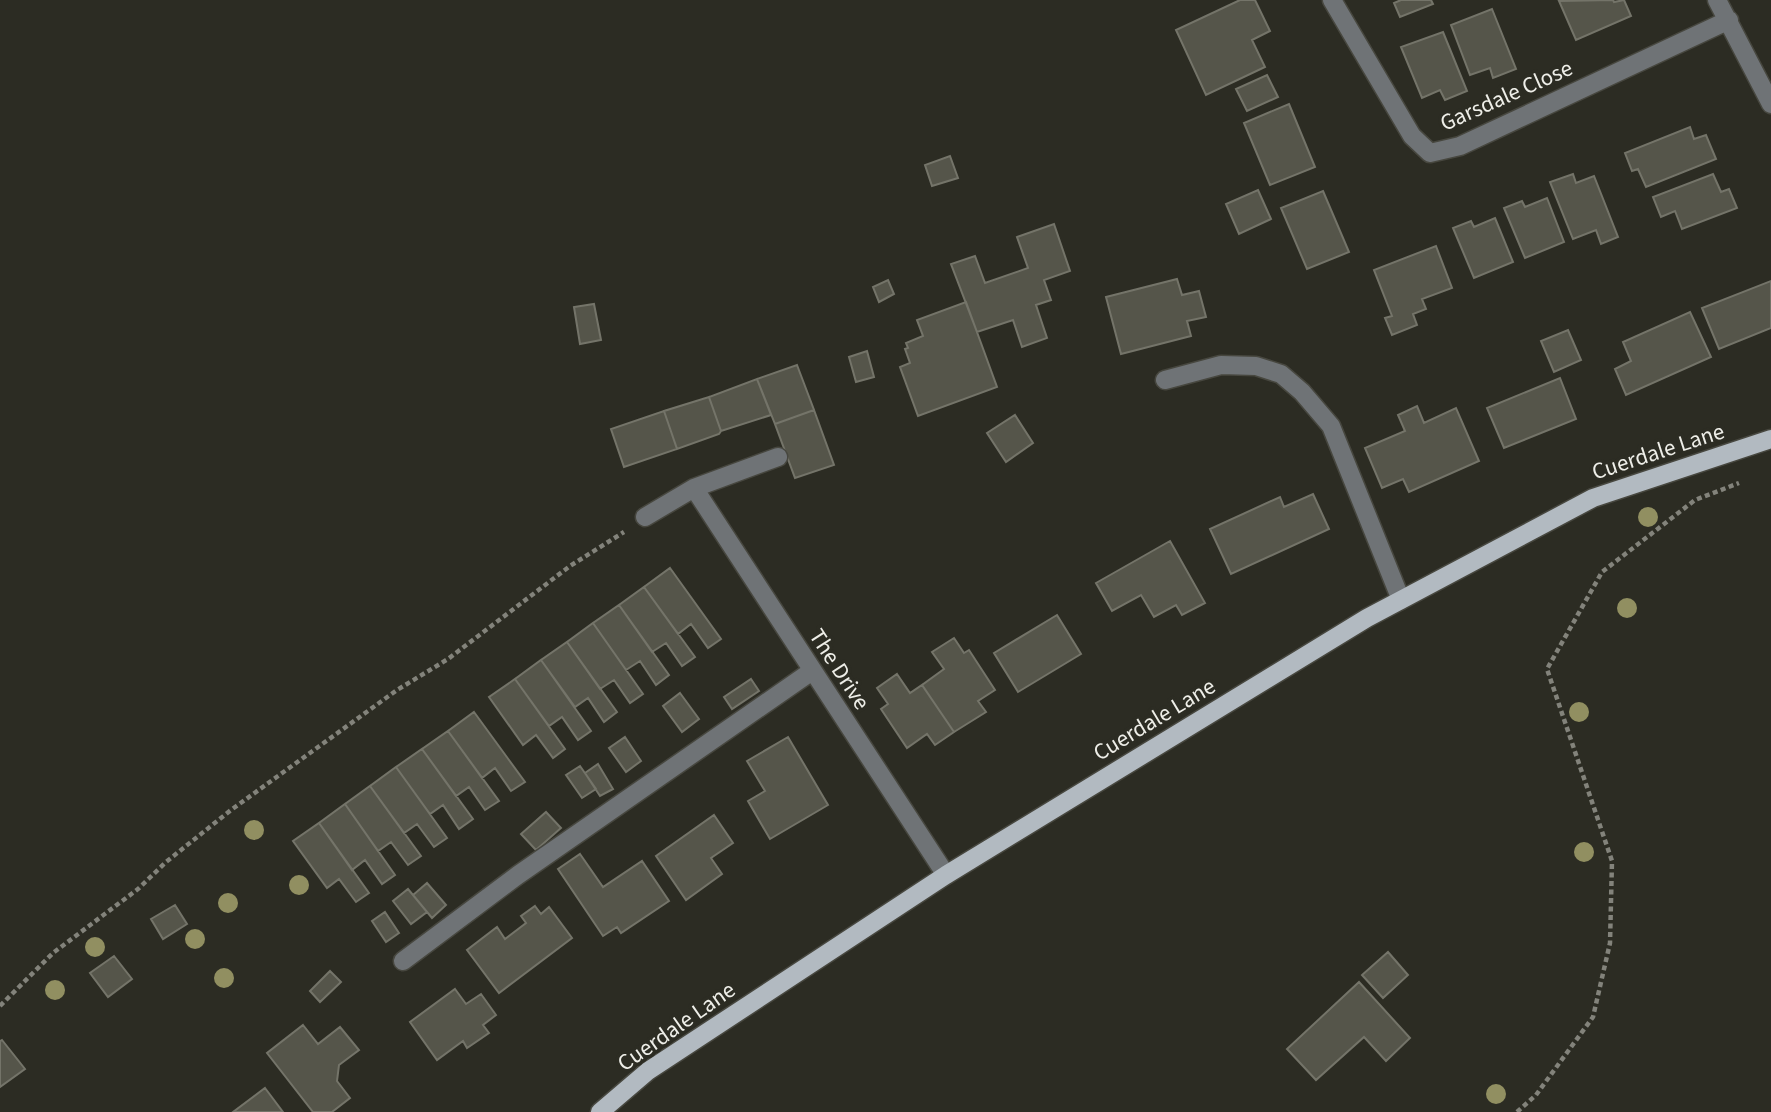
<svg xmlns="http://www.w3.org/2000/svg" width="1771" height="1112" font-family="'Source Sans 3',sans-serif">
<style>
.building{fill:#55554a;stroke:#747469;stroke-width:2}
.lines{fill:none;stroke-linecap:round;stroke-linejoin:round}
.minor-casing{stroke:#47473f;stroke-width:21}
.major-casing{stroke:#47473f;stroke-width:21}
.path{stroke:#83837b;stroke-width:4.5;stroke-dasharray:5 3.5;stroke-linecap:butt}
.minor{stroke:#6f7376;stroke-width:18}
.major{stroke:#b2bac1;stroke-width:18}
.tree{fill:#918f61}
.labels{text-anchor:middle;stroke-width:7;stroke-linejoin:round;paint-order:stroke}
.street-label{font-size:23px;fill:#eeeee8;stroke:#2c2c23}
</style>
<rect width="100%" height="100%" fill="#2c2c23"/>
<!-- building -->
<path class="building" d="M 1240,0 L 1255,0 L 1270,31 L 1252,40 L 1265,67 L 1206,95 L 1176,30 Z
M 1401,0 L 1431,0 L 1433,4 L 1400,17 L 1394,3 Z
M 1613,0 L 1614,2 L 1624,0 L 1631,16 L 1576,40 L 1559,1 Z
M 1492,9 L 1516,69 L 1493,78 L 1490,68 L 1470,75 L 1451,25 Z
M 1443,32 L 1467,91 L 1445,100 L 1440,90 L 1422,98 L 1401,47 Z
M 1267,75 L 1278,97 L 1247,111 L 1236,89 Z
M 1289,104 L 1315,167 L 1270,185 L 1244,123 Z
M 1690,127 L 1694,139 L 1706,135 L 1716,159 L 1646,187 L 1638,169 L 1632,171 L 1625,153 Z
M 950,156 L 958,178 L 932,186 L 925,165 Z
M 1573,174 L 1576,183 L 1594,176 L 1618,237 L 1601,244 L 1596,230 L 1573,239 L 1550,182 Z
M 1713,174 L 1721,192 L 1729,189 L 1737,208 L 1682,229 L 1675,211 L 1661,217 L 1653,197 Z
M 1258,190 L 1271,219 L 1239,234 L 1226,204 Z
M 1323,191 L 1349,252 L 1307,269 L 1281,208 Z
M 1547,198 L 1564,242 L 1525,258 L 1504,208 L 1522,201 L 1525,207 Z
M 1495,218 L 1513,262 L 1474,278 L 1453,228 L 1471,221 L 1474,227 Z
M 1054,224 L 1070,271 L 1044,280 L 1051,300 L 1036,305 L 1047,338 L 1022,347 L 1013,320 L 977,332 L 951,264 L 975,256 L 985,283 L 1028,268 L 1017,237 Z
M 1436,246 L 1452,288 L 1422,299 L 1426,309 L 1413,314 L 1417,325 L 1392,335 L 1385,318 L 1392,316 L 1374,270 Z
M 1177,279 L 1182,295 L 1199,291 L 1206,317 L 1187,321 L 1191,336 L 1121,354 L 1106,297 Z
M 888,280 L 894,294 L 879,302 L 873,287 Z
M 1771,281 L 1771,328 L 1719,349 L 1702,308 Z
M 966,302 L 997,387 L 918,416 L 900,367 L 910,363 L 905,349 L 908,348 L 906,343 L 923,336 L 917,320 Z
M 594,304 L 601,340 L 580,344 L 574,307 Z
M 1690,312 L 1711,357 L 1626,395 L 1615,369 L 1631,361 L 1623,342 Z
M 1568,330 L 1581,360 L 1554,372 L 1541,341 Z
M 867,351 L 874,377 L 856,382 L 849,357 Z
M 797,365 L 814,410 L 775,424 L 757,379 Z
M 1560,378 L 1576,419 L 1504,448 L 1487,408 Z
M 757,379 L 771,415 L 721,431 L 709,397 Z
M 709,397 L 721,431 L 719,434 L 677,449 L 664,411 Z
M 1417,406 L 1424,423 L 1456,408 L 1479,461 L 1409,492 L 1403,479 L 1382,488 L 1365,448 L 1405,431 L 1398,415 Z
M 814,410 L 834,465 L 795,478 L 775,424 Z
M 664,411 L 677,449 L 624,467 L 611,429 Z
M 1015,415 L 1033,443 L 1006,462 L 987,433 Z
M 1313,494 L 1329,529 L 1231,574 L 1210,529 L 1280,497 L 1284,507 Z
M 1170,541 L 1205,603 L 1182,615 L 1176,605 L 1154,617 L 1141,595 L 1112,611 L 1096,583 Z
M 670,568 L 721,639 L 708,648 L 691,624 L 678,634 L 644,587 Z
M 644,587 L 695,657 L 682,666 L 666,643 L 652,652 L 619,605 Z
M 619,605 L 669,675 L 656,685 L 640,661 L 626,670 L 593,623 Z
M 1057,615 L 1081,654 L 1018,692 L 994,653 Z
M 593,623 L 643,694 L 630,703 L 614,680 L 600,689 L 567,642 Z
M 954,638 L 964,653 L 969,650 L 995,690 L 978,701 L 986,712 L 954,732 L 922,685 L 944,669 L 932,652 Z
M 567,642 L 617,712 L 604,722 L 588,698 L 575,707 L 541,660 Z
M 541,660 L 591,731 L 578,740 L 562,717 L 549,726 L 515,679 Z
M 897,674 L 910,693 L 922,685 L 954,732 L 935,745 L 927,734 L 907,748 L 881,709 L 888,704 L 877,688 Z
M 515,679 L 565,749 L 553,758 L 536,735 L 523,745 L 489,697 Z
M 751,679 L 759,691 L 732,709 L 724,697 Z
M 680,693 L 699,719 L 682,732 L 663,706 Z
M 474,712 L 525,782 L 511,791 L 495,768 L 482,778 L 448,731 Z
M 448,731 L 499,801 L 485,810 L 469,787 L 456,796 L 422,749 Z
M 625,737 L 641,761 L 626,772 L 609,748 Z
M 788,737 L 828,805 L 770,839 L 748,801 L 765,791 L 747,761 Z
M 422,749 L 473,819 L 459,829 L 443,805 L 430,814 L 396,767 Z
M 598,764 L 613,789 L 600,796 L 585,773 Z
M 580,766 L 596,789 L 582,798 L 566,775 Z
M 396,767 L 447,838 L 434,847 L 417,824 L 404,833 L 370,786 Z
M 370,786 L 421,856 L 408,865 L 391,842 L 378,851 L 345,804 Z
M 345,804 L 395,875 L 382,884 L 365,860 L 352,870 L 319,823 Z
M 546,812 L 561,828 L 536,850 L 521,834 Z
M 714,815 L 733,843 L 711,858 L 722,874 L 686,900 L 656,856 Z
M 319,823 L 369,893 L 356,902 L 339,879 L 327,888 L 293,841 Z
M 580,854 L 603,887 L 642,861 L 669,901 L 621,933 L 617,927 L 603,936 L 558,869 Z
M 427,883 L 446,905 L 432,918 L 413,895 Z
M 408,889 L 427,912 L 411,924 L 393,901 Z
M 175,905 L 187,924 L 163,939 L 151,919 Z
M 535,906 L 541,914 L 549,907 L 572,938 L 499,993 L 467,950 L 497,927 L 505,939 L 526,923 L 521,916 Z
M 385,912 L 399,933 L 386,942 L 372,921 Z
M 1388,952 L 1408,975 L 1383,998 L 1362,975 Z
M 114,956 L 132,979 L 108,997 L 90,973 Z
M 330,971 L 341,982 L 320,1002 L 310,991 Z
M 1359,982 L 1410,1038 L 1386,1061 L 1364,1037 L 1316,1080 L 1287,1049 Z
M 455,989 L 466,1004 L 481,994 L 496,1015 L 483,1025 L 489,1033 L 467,1048 L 463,1041 L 437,1060 L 410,1022 Z
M 303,1025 L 318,1044 L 340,1027 L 359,1050 L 339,1065 L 337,1081 L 350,1098 L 332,1112 L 313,1112 L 267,1053 Z
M 2,1040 L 25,1069 L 0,1087 L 0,1041 Z
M 265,1088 L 283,1112 L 233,1112 Z"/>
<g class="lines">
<!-- minor casing -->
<g class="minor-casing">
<path id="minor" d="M 1332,0 L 1412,136 L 1430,153 L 1460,146 L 1729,20
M 1717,0 L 1771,104
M 1165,380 L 1221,365 L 1256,366 L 1281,374 L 1302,392 L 1331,426 L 1401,600
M 694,488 L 946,875
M 645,517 L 694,488 L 778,457
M 403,961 L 518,875 L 812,671"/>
</g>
<!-- major casing -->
<g class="major-casing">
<path id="major" d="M 600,1112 L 648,1071 L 946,875 L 1367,618 L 1593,498 L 1771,439"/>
</g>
<!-- path -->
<path class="path" d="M 0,1006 L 53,953 L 138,889 L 166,862 L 231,810 L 397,690 L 448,659 L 570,566 L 624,532
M 1517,1112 L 1536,1095 L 1593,1017 L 1610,943 L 1612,861 L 1547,669 L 1602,572 L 1695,500 L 1739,483"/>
<!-- minor -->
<use href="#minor" class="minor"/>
<!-- major -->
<use href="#major" class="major"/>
</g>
<!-- trees -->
<g class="tree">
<circle cx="1648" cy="517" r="10"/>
<circle cx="1627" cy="608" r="10"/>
<circle cx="1579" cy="712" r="10"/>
<circle cx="254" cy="830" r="10"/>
<circle cx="1584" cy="852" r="10"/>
<circle cx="299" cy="885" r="10"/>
<circle cx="228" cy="903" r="10"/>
<circle cx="195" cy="939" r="10"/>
<circle cx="95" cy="947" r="10"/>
<circle cx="224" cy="978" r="10"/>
<circle cx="55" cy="990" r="10"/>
<circle cx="1496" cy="1094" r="10"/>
</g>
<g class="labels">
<!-- street labels -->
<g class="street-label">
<text transform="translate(1506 95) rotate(-24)" y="8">Garsdale Close</text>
<text transform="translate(1658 451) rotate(-18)" y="8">Cuerdale Lane</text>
<text transform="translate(840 669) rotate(57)" y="8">The Drive</text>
<text transform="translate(1154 719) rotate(-31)" y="8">Cuerdale Lane</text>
<text transform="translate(676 1026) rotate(-35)" y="8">Cuerdale Lane</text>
</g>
</g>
</svg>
